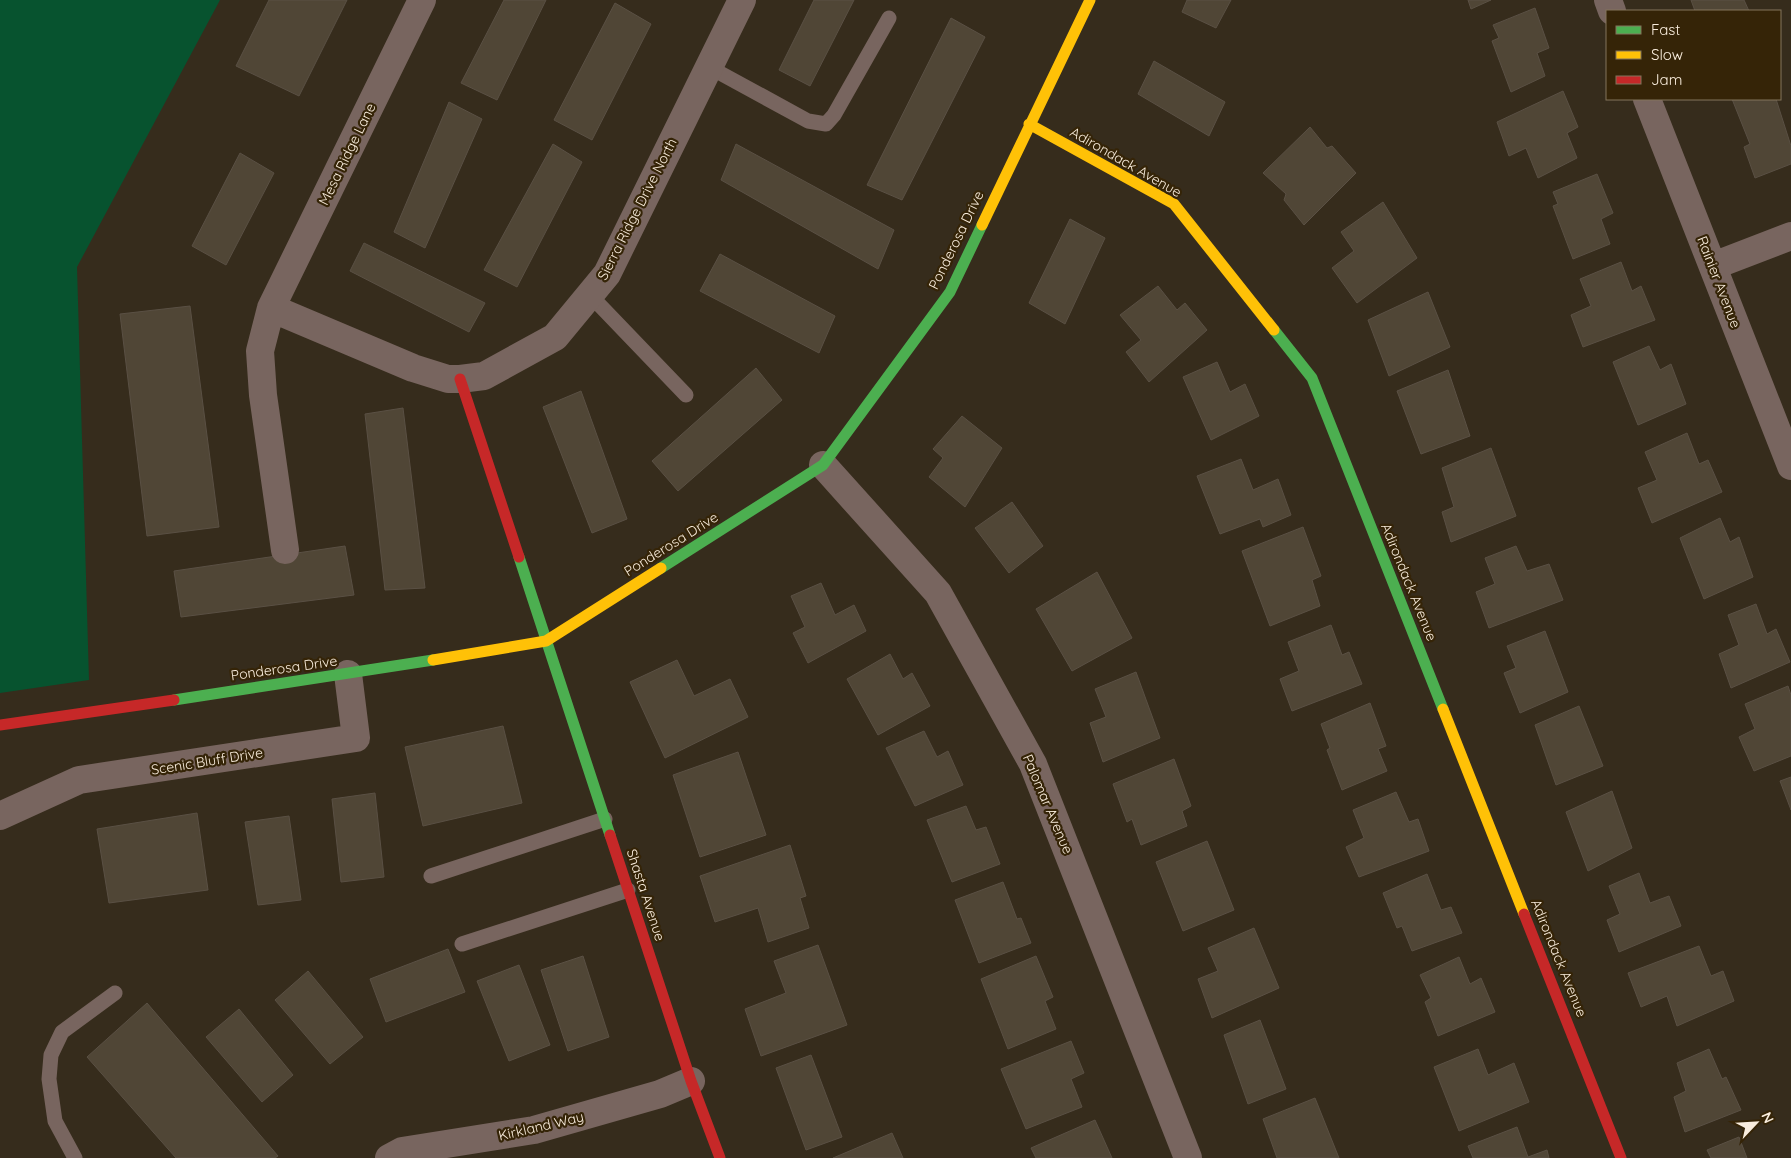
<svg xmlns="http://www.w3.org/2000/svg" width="1791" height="1158" font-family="Quicksand,sans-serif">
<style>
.green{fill:#07532f}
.building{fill:#504636;stroke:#5a5044}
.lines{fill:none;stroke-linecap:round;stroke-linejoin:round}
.lane{stroke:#78655f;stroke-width:15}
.street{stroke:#78655f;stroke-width:28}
.fast{stroke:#4caf50;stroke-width:11}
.slow{stroke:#ffc107;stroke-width:11}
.jam{stroke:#c62828;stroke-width:11}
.labels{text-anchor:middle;stroke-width:4.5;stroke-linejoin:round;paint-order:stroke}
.street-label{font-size:14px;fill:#f9eddd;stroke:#352407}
</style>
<rect width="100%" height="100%" fill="#362c1c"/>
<!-- green -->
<path class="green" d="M 0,0 L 220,0 L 77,267 L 89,680 L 0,693 Z"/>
<!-- building -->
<path class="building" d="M 269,0 L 347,0 L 299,96 L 236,66 Z
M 504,0 L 546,0 L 497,100 L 461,83 Z
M 814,0 L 854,0 L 810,86 L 779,70 Z
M 1187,0 L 1231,0 L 1216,28 L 1182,12 Z
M 1468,0 L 1491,0 L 1471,9 Z
M 1691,0 L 1744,0 L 1749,11 L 1695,11 Z
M 615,3 L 651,24 L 592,140 L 554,120 Z
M 1535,8 L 1549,48 L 1537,53 L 1545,76 L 1511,92 L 1492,41 L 1499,38 L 1493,25 Z
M 951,18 L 985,37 L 902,200 L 867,185 Z
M 1154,61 L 1225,102 L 1209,136 L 1138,94 Z
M 1563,91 L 1578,127 L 1567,133 L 1577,158 L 1538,178 L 1526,148 L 1509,156 L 1497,122 Z
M 1732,99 L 1776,99 L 1791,146 L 1791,164 L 1755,178 L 1744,147 L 1750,144 Z
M 449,102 L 482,119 L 425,248 L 394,232 Z
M 1310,127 L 1327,148 L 1332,146 L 1356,173 L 1304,225 L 1284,200 L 1286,194 L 1263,173 Z
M 553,144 L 582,162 L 517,287 L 484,270 Z
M 736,144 L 894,230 L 878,269 L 721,180 Z
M 240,153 L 274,173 L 226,265 L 192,246 Z
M 1597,174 L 1613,213 L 1601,219 L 1610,244 L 1573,259 L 1553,206 L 1558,204 L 1553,192 Z
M 1383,202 L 1417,258 L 1357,303 L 1332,268 L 1354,251 L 1341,232 Z
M 1070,219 L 1105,238 L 1065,324 L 1029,303 Z
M 364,243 L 485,303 L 469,332 L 350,271 Z
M 720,254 L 835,316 L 819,353 L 700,291 Z
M 1621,262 L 1632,291 L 1641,286 L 1655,320 L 1583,347 L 1571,315 L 1591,306 L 1580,279 Z
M 1158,286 L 1177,310 L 1185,303 L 1207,330 L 1149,382 L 1126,352 L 1141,340 L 1120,315 Z
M 1428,292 L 1450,347 L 1389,376 L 1368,320 Z
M 190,306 L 219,527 L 147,536 L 120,314 Z
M 1649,346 L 1660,370 L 1671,364 L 1686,404 L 1638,425 L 1613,362 Z
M 1217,362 L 1230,392 L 1245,384 L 1259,416 L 1211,440 L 1183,377 Z
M 756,368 L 782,400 L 678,491 L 652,461 Z
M 1448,370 L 1470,436 L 1421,454 L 1397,391 Z
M 581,391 L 627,519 L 592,533 L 543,407 Z
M 403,408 L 425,588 L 385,590 L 365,414 Z
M 962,416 L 1002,448 L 965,507 L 929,477 L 943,458 L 933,449 Z
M 1687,433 L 1699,464 L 1708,460 L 1722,492 L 1652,523 L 1638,488 L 1657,480 L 1645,452 Z
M 1491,448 L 1516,516 L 1451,542 L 1442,512 L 1454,507 L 1442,468 Z
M 1241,459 L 1253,490 L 1278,479 L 1291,515 L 1263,527 L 1260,519 L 1220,534 L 1197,476 Z
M 1012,502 L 1043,546 L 1009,573 L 975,528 Z
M 1720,518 L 1730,542 L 1739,537 L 1753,577 L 1704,599 L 1680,538 Z
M 1303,527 L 1321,576 L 1312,580 L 1320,606 L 1270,626 L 1242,551 Z
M 345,546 L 354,595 L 181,617 L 174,571 Z
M 1516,546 L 1527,571 L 1549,564 L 1563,600 L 1489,628 L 1476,592 L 1495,584 L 1485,558 Z
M 1097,572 L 1132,638 L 1072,671 L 1036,609 Z
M 821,583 L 835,615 L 854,605 L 866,631 L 808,663 L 793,633 L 805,627 L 791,596 Z
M 1756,604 L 1767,634 L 1776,629 L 1790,662 L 1731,688 L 1719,654 L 1739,645 L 1728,615 Z
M 1331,625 L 1342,655 L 1349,652 L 1362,684 L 1292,711 L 1280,679 L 1299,671 L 1288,642 Z
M 1545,631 L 1568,692 L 1520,713 L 1504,673 L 1516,668 L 1507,646 Z
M 890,654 L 903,679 L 912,673 L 930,706 L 878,735 L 847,679 Z
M 677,660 L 694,696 L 730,679 L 748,717 L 665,758 L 630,682 Z
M 1136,672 L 1160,738 L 1103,762 L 1090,723 L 1106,717 L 1095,689 Z
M 1788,686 L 1791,695 L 1791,756 L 1754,771 L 1739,737 L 1755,729 L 1745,704 Z
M 1370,703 L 1386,746 L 1378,749 L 1387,771 L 1342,790 L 1327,750 L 1330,748 L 1321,724 Z
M 1579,706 L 1603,766 L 1556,785 L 1535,725 Z
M 503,726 L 522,803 L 423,826 L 405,747 Z
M 924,731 L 937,757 L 948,751 L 963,785 L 915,806 L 886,748 Z
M 738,752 L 766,835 L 700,857 L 673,775 Z
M 1174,759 L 1191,806 L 1182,811 L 1187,826 L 1141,845 L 1132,819 L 1127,822 L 1113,784 Z
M 1791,777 L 1791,810 L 1780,781 Z
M 1612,791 L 1632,848 L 1588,871 L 1566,812 Z
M 1396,792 L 1409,822 L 1418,819 L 1429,851 L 1359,877 L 1346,847 L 1364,838 L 1353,810 Z
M 375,793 L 384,877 L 341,882 L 332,799 Z
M 966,806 L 976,830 L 986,827 L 1000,864 L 952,882 L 927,820 Z
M 197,813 L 208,890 L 109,903 L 97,829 Z
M 289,816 L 301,900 L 258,905 L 245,822 Z
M 1207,841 L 1234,910 L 1183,931 L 1156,862 Z
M 790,845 L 806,896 L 800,898 L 809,928 L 768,942 L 758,908 L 715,922 L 700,876 Z
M 1639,873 L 1650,903 L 1669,896 L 1681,926 L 1619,952 L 1607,920 L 1620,914 L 1609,886 Z
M 1427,874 L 1441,910 L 1451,907 L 1462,933 L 1412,951 L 1402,926 L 1397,928 L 1383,893 Z
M 1003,882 L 1017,919 L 1021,918 L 1031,943 L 979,963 L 955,900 Z
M 1254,928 L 1279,988 L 1212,1018 L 1198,979 L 1218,971 L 1208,948 Z
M 818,945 L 847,1025 L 761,1056 L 745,1009 L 786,993 L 774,961 Z
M 1699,946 L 1711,976 L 1723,971 L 1734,1001 L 1677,1026 L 1667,996 L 1641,1007 L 1628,973 Z
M 448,949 L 465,992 L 386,1022 L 370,979 Z
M 583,956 L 609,1037 L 568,1051 L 541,970 Z
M 1036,956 L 1053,997 L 1045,1001 L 1056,1029 L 1008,1049 L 981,979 Z
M 1459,957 L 1470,984 L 1481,978 L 1495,1012 L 1438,1036 L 1425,1002 L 1431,998 L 1420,975 Z
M 519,965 L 550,1045 L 509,1061 L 477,981 Z
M 308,971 L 363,1037 L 330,1064 L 275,1000 Z
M 147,1003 L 278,1156 L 275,1158 L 176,1158 L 87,1057 Z
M 239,1009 L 293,1075 L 262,1102 L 206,1037 Z
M 1260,1020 L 1286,1089 L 1248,1104 L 1224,1035 Z
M 1071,1041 L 1084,1073 L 1071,1079 L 1082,1107 L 1026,1129 L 1001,1069 Z
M 1478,1049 L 1488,1075 L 1514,1063 L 1529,1102 L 1459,1131 L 1434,1067 Z
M 1709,1049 L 1722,1079 L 1726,1077 L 1741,1110 L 1685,1132 L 1674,1097 L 1686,1091 L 1677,1063 Z
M 811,1055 L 842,1137 L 806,1150 L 776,1068 Z
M 1315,1098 L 1339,1158 L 1277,1158 L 1263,1119 Z
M 1095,1120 L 1112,1158 L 1036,1158 L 1031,1148 Z
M 1517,1127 L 1528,1157 L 1547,1150 L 1549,1158 L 1473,1158 L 1468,1146 Z
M 892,1133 L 903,1158 L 833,1158 Z
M 1739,1137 L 1747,1158 L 1711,1158 L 1707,1150 Z"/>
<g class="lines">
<!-- lane -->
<path class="lane" d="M 709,67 L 808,121 L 826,124 L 834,115 L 889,18
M 590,295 L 686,395
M 431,876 L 605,819
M 462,944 L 628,890
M 75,1158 L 55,1121 L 49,1079 L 51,1055 L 62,1032 L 115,993"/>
<!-- street -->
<path class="street" d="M 1608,0 L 1612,11
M 1647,99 L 1791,466
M 1713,266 L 1791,236
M 271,308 L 413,368 L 448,379 L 460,379 L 484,376 L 555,337 L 607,274 L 742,0
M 823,465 L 938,593 L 1033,764 L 1188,1158
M 285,550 L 263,395 L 260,351 L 271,308 L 422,0
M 0,816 L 79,780 L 356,738 L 348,674
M 389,1158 L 402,1151 L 534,1130 L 660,1094 L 691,1081"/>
<!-- fast -->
<path class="fast" d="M 1274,330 L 1312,378 L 1443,709
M 519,557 L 610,835
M 661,568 L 823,465 L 950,292 L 982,225
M 174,700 L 433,660"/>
<!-- slow -->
<path class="slow" d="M 1029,124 L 1174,204 L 1274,330
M 982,225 L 1090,0
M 433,660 L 546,641 L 661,568
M 1443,709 L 1524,914"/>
<!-- jam -->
<path class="jam" d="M 460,379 L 519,557
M 0,725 L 174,700
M 610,835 L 691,1081 L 720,1158
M 1524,914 L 1621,1158"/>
</g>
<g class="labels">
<!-- street labels -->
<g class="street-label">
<text transform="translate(347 154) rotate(-64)" y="5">Mesa Ridge Lane</text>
<text transform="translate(1126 162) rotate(30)" y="5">Adirondack Avenue</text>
<text transform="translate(637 209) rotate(-63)" y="5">Sierra Ridge Drive North</text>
<text transform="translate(956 240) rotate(-64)" y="5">Ponderosa Drive</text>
<text transform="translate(1719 282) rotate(69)" y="5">Rainier Avenue</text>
<text transform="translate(671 544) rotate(-32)" y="5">Ponderosa Drive</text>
<text transform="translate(1409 582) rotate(68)" y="5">Adirondack Avenue</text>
<text transform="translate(284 668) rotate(-8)" y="5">Ponderosa Drive</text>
<text transform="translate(207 761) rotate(-9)" y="5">Scenic Bluff Drive</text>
<text transform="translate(1048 804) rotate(67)" y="5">Palomar Avenue</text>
<text transform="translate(646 895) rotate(72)" y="5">Shasta Avenue</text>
<text transform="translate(1559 958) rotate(68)" y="5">Adirondack Avenue</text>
<text transform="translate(541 1126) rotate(-13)" y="5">Kirkland Way</text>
</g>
</g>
<!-- legend -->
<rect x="1606" y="10" width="175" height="90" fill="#352407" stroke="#83745d"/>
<rect x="1616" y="26" width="25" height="8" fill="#4caf50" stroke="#83745d"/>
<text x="1651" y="35" font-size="15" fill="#f9eddd">Fast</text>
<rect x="1616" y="51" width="25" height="8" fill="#ffc107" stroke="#83745d"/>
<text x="1651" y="60" font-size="15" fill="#f9eddd">Slow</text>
<rect x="1616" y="76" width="25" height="8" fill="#c62828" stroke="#83745d"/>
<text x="1651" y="85" font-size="15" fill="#f9eddd">Jam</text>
<!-- north arrow -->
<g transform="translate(1756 1123) rotate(65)" stroke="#352407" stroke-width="4" paint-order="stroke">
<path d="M0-4L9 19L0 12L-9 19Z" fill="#f9eddd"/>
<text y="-8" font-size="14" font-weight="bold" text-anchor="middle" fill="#f9eddd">N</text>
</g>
</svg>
